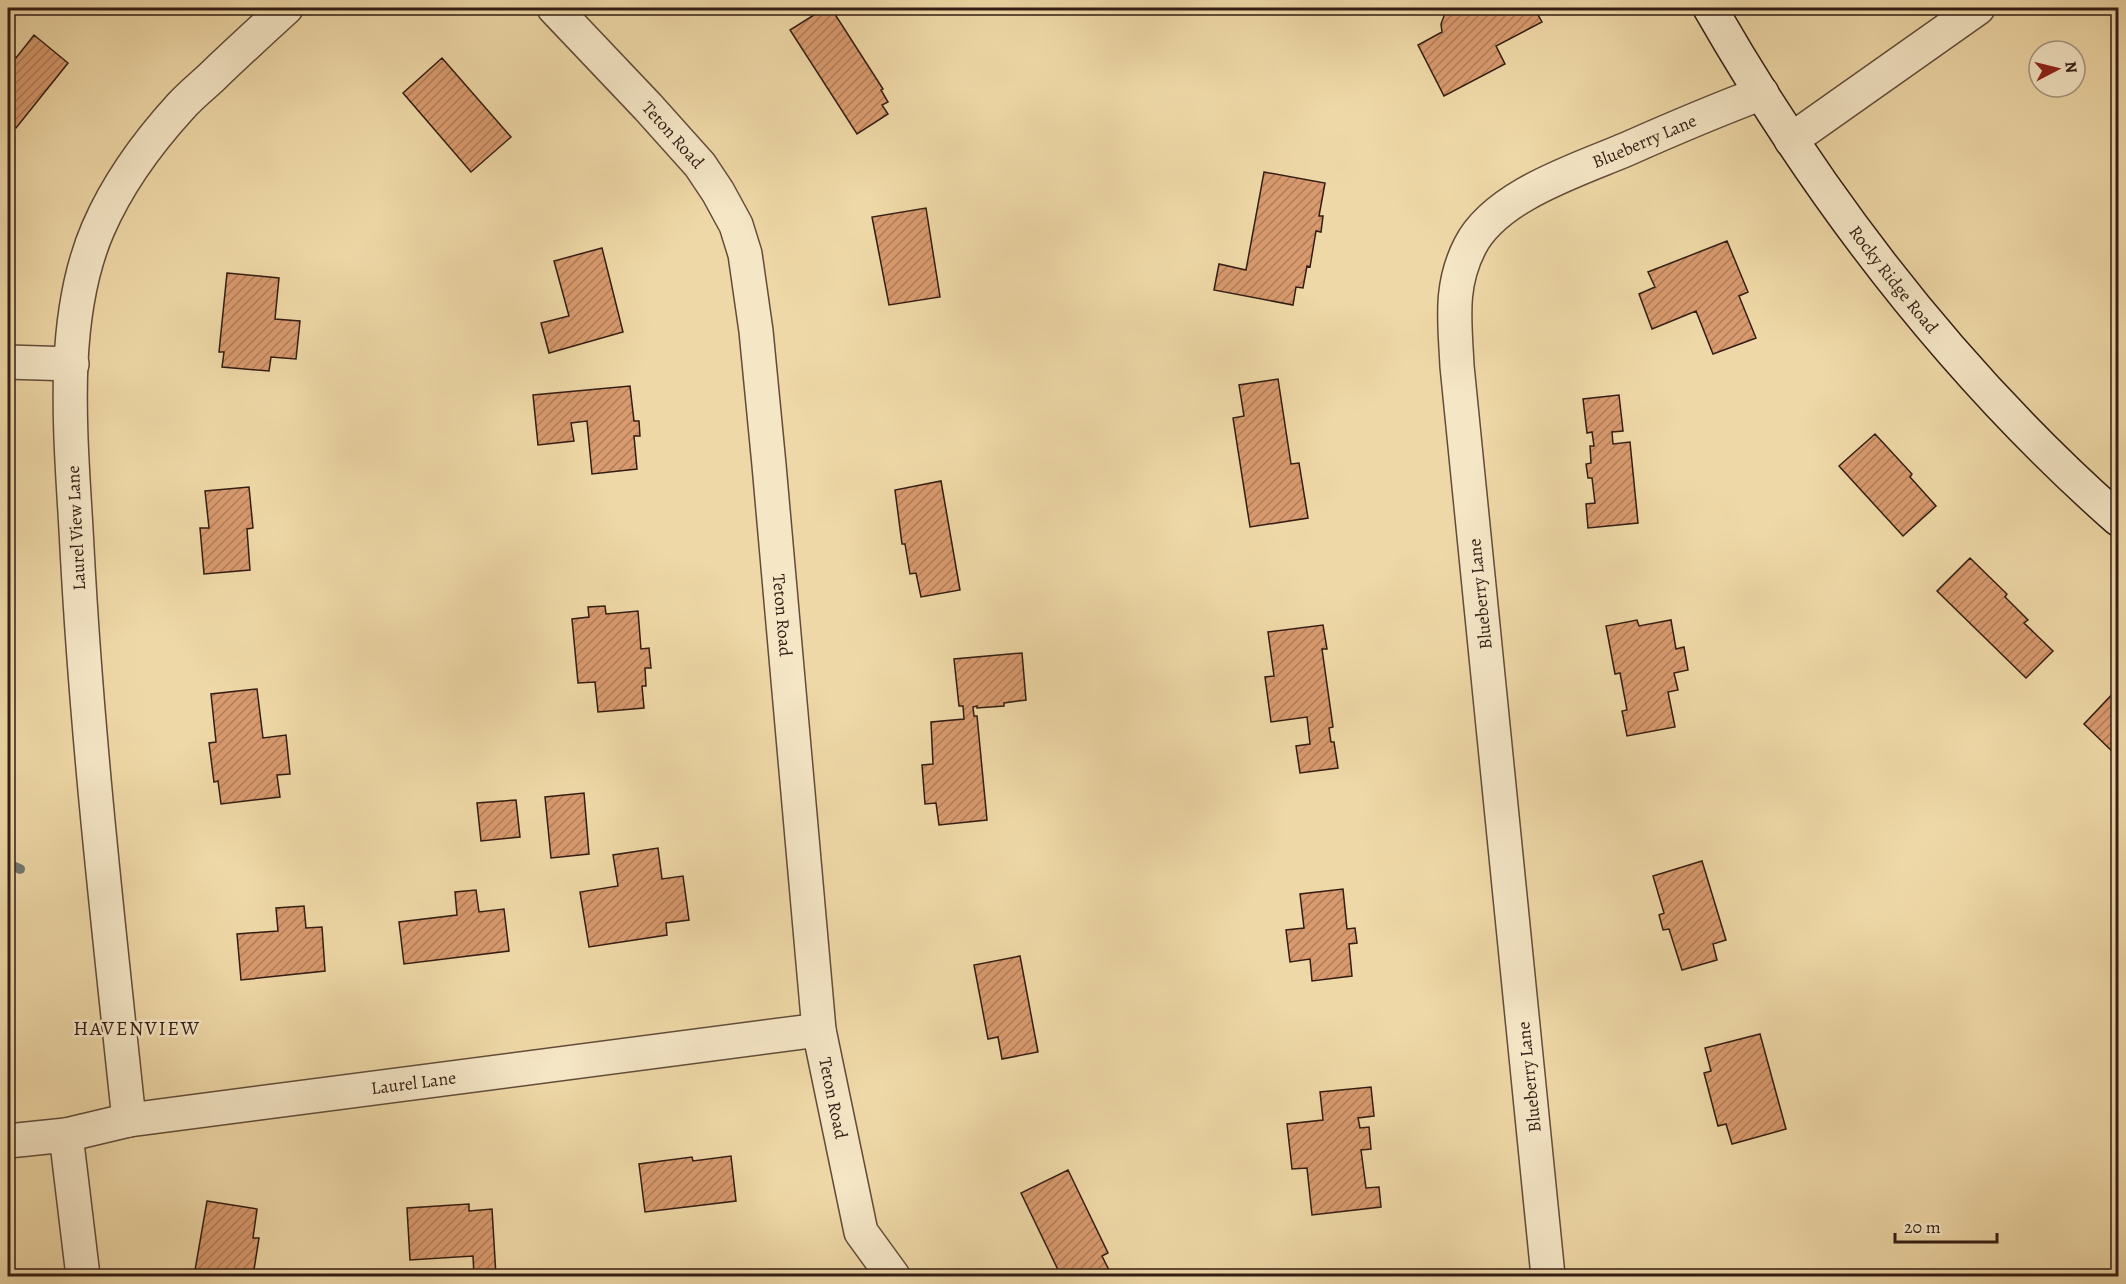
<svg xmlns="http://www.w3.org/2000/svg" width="2126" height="1284" font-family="Alegreya,serif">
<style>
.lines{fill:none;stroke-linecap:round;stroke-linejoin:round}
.stream{stroke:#747973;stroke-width:10}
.building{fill:url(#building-hatch);stroke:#331d14;stroke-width:1.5}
.minor-casing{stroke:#624c39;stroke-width:36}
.secondary-casing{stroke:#331d14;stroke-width:36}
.minor{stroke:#f5e6c6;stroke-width:33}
.secondary{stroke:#f5e6c6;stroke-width:33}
.labels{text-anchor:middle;stroke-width:5;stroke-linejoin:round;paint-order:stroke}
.street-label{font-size:18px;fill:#331d14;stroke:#f5e6c6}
.neighbourhood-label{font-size:20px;letter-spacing:1.5px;fill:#331d14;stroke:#f5e6c6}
</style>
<defs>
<pattern id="building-hatch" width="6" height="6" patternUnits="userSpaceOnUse" patternTransform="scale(1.5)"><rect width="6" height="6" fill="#d89a6e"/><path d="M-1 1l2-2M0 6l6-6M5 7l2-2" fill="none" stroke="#b07d59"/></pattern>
</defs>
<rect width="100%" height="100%" fill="#efd8a7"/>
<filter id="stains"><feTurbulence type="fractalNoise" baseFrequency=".00333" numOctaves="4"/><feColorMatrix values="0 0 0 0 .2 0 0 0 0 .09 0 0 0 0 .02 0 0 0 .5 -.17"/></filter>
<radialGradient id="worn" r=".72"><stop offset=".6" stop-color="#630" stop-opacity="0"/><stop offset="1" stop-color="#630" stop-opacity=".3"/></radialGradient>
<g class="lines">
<!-- stream -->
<path class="stream" d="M 8,864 L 20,869"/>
</g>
<!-- building -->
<path class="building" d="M 825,8 L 831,8 L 883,89 L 881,90 L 888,102 L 882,105 L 888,114 L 857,134 L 790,30 Z
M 1447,8 L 1534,8 L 1542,22 L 1496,46 L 1505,64 L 1444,96 L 1418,45 L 1442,32 L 1441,24 Z
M 34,35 L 68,63 L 16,128 L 8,121 L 8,51 L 16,58 Z
M 442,58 L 511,137 L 471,172 L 403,93 Z
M 1264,172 L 1325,183 L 1319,216 L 1323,216 L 1321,232 L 1316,231 L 1310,267 L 1307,266 L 1303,288 L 1296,287 L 1293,305 L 1214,290 L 1219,264 L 1246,270 Z
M 926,208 L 940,297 L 889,305 L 872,217 Z
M 1727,241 L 1748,292 L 1739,296 L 1756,338 L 1713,354 L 1696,311 L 1652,329 L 1639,294 L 1655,287 L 1648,272 Z
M 602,248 L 623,332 L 549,353 L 541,323 L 569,316 L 554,261 Z
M 227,273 L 279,278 L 275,319 L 300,321 L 296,359 L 271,357 L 269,371 L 222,367 L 224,352 L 219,352 Z
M 1278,379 L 1291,464 L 1299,463 L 1308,518 L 1250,527 L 1233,418 L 1244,416 L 1239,385 Z
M 630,386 L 634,421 L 639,421 L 640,436 L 634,436 L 637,469 L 592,474 L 587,421 L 571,423 L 574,441 L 538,445 L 533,395 Z
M 1619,395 L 1623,431 L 1612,432 L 1613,444 L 1630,442 L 1638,523 L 1588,528 L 1586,504 L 1595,503 L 1592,478 L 1588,478 L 1586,464 L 1591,463 L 1590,446 L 1594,446 L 1592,432 L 1587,433 L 1583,399 Z
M 1875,434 L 1912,474 L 1910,477 L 1936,506 L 1903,536 L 1839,466 Z
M 941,481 L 960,590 L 921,597 L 916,573 L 910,574 L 905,544 L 902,544 L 895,490 Z
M 249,487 L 253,528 L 247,529 L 250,570 L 204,574 L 200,528 L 209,528 L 205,491 Z
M 1970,558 L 2007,594 L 2005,597 L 2028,620 L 2024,623 L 2053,651 L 2026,678 L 1937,591 Z
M 605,606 L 606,614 L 638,611 L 641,649 L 649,648 L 651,668 L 645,668 L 646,686 L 642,686 L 644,708 L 598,712 L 595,682 L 578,683 L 572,619 L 589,617 L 588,607 Z
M 1637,620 L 1639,626 L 1671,620 L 1676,649 L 1684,647 L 1688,670 L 1674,673 L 1678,690 L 1668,692 L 1675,727 L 1627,736 L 1622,711 L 1627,710 L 1620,673 L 1615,674 L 1606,626 Z
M 1323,625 L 1327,649 L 1322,649 L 1333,727 L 1329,728 L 1331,742 L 1334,742 L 1338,768 L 1300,773 L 1296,746 L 1310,744 L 1307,717 L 1271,722 L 1265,677 L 1274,676 L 1268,632 Z
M 1022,653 L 1026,700 L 1004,703 L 1004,706 L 977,708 L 977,706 L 973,707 L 974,716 L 977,716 L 987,820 L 939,825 L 936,803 L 925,804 L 922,765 L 933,764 L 931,722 L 964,719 L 963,706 L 959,706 L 954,659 Z
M 257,689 L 263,738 L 286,735 L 290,774 L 277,775 L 280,797 L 221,804 L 218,781 L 214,782 L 209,743 L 216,742 L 211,694 Z
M 2117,689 L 2118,690 L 2118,757 L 2084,724 Z
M 584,793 L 589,854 L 551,858 L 545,797 Z
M 516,800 L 520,837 L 481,841 L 477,803 Z
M 658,848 L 662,879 L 683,876 L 689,920 L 666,923 L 667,935 L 589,947 L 580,892 L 618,886 L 613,855 Z
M 1702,861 L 1726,940 L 1713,944 L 1717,960 L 1682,970 L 1669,929 L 1663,930 L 1659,915 L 1664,913 L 1653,876 Z
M 1343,889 L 1347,929 L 1355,928 L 1357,943 L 1349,944 L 1352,976 L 1312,981 L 1310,959 L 1290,962 L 1286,930 L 1304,928 L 1300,894 Z
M 476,890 L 479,912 L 504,909 L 509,951 L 404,964 L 399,922 L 457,915 L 455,892 Z
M 304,906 L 306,928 L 322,927 L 325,971 L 241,980 L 237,934 L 278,931 L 276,908 Z
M 1020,956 L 1038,1052 L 1002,1059 L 998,1037 L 988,1039 L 974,965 Z
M 1760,1034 L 1786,1129 L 1732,1144 L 1726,1124 L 1718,1126 L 1704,1073 L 1711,1071 L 1705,1048 Z
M 1371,1087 L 1374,1116 L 1358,1118 L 1360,1128 L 1369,1127 L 1371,1149 L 1361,1150 L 1366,1188 L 1379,1187 L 1381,1207 L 1312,1215 L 1307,1168 L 1292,1169 L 1287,1124 L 1323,1120 L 1320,1092 Z
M 731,1156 L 736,1201 L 645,1212 L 639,1164 L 692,1157 L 693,1161 Z
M 1068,1170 L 1108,1253 L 1102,1256 L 1112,1276 L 1061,1276 L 1021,1193 Z
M 207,1201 L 257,1209 L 253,1238 L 259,1238 L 253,1276 L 194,1276 Z
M 469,1204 L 469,1211 L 492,1209 L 496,1276 L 474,1276 L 473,1256 L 410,1260 L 407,1208 Z"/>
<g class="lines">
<!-- minor casing -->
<g class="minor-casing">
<g id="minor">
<path id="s1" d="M 554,8 L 648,107 L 700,165 L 718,192 L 736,225 L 745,254 L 756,331 L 769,465 L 819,1030 L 861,1232 L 893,1276"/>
<path d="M 1791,140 L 1978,8"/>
<path d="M 8,362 L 72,364"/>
<path d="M 129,1120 C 109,930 87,740 77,548 C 72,447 57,324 98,229 C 117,185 149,141 181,106 C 192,94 205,84 216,73 C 239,51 263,29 286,8"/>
<path d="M 66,1135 L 83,1276"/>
<path id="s2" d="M 8,1141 L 66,1135 L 129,1120 L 819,1030"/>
<path id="s3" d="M 1548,1276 L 1457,366 C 1455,322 1449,287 1470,246 C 1496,195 1578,170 1627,149 C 1672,129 1717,110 1762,93"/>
</g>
</g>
<!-- secondary casing -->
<g class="secondary-casing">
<g id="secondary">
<path id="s4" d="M 1710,8 C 1819,198 1953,373 2118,519"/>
</g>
</g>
<!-- minor -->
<use href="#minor" class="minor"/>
<!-- secondary -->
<use href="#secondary" class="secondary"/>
</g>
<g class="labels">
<!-- street labels -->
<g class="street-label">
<text dy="6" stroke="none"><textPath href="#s1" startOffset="174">Teton Road</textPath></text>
<text dy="6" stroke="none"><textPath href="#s3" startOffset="1244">Blueberry Lane</textPath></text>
<text dy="6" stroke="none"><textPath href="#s4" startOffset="328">Rocky Ridge Road</textPath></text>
<text transform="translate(76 528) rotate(-93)" y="6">Laurel View Lane</text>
<text transform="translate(1480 594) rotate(-96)" y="6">Blueberry Lane</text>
<text dy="6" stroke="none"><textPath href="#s1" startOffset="678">Teton Road</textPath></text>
<text transform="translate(1529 1077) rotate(-96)" y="6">Blueberry Lane</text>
<text dy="6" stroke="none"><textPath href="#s2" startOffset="410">Laurel Lane</textPath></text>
<text dy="6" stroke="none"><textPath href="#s1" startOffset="1164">Teton Road</textPath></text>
</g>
<!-- neighbourhood labels -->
<g class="neighbourhood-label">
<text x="137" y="1035">HAVENVIEW</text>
</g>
</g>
<!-- margin -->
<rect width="2126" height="1284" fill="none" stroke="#efd8a7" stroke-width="30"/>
<rect x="9" y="9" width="2108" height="1266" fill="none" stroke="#331d14" stroke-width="3"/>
<rect x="15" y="15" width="2096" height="1254" fill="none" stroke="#331d14" stroke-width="1.5"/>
<!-- north arrow -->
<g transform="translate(2057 69) rotate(83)"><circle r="28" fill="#f5e6c6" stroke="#a7967f" stroke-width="1.5"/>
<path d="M0-4.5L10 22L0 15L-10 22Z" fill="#8f2418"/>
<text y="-9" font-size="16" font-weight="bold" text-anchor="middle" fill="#331d14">N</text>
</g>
<!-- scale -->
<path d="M1895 1233v9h102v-9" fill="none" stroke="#331d14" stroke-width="3"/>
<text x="1904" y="1233" font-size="18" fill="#331d14" stroke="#f5e6c6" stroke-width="4.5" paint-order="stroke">20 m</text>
<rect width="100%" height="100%" filter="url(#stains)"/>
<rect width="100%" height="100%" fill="url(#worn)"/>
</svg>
